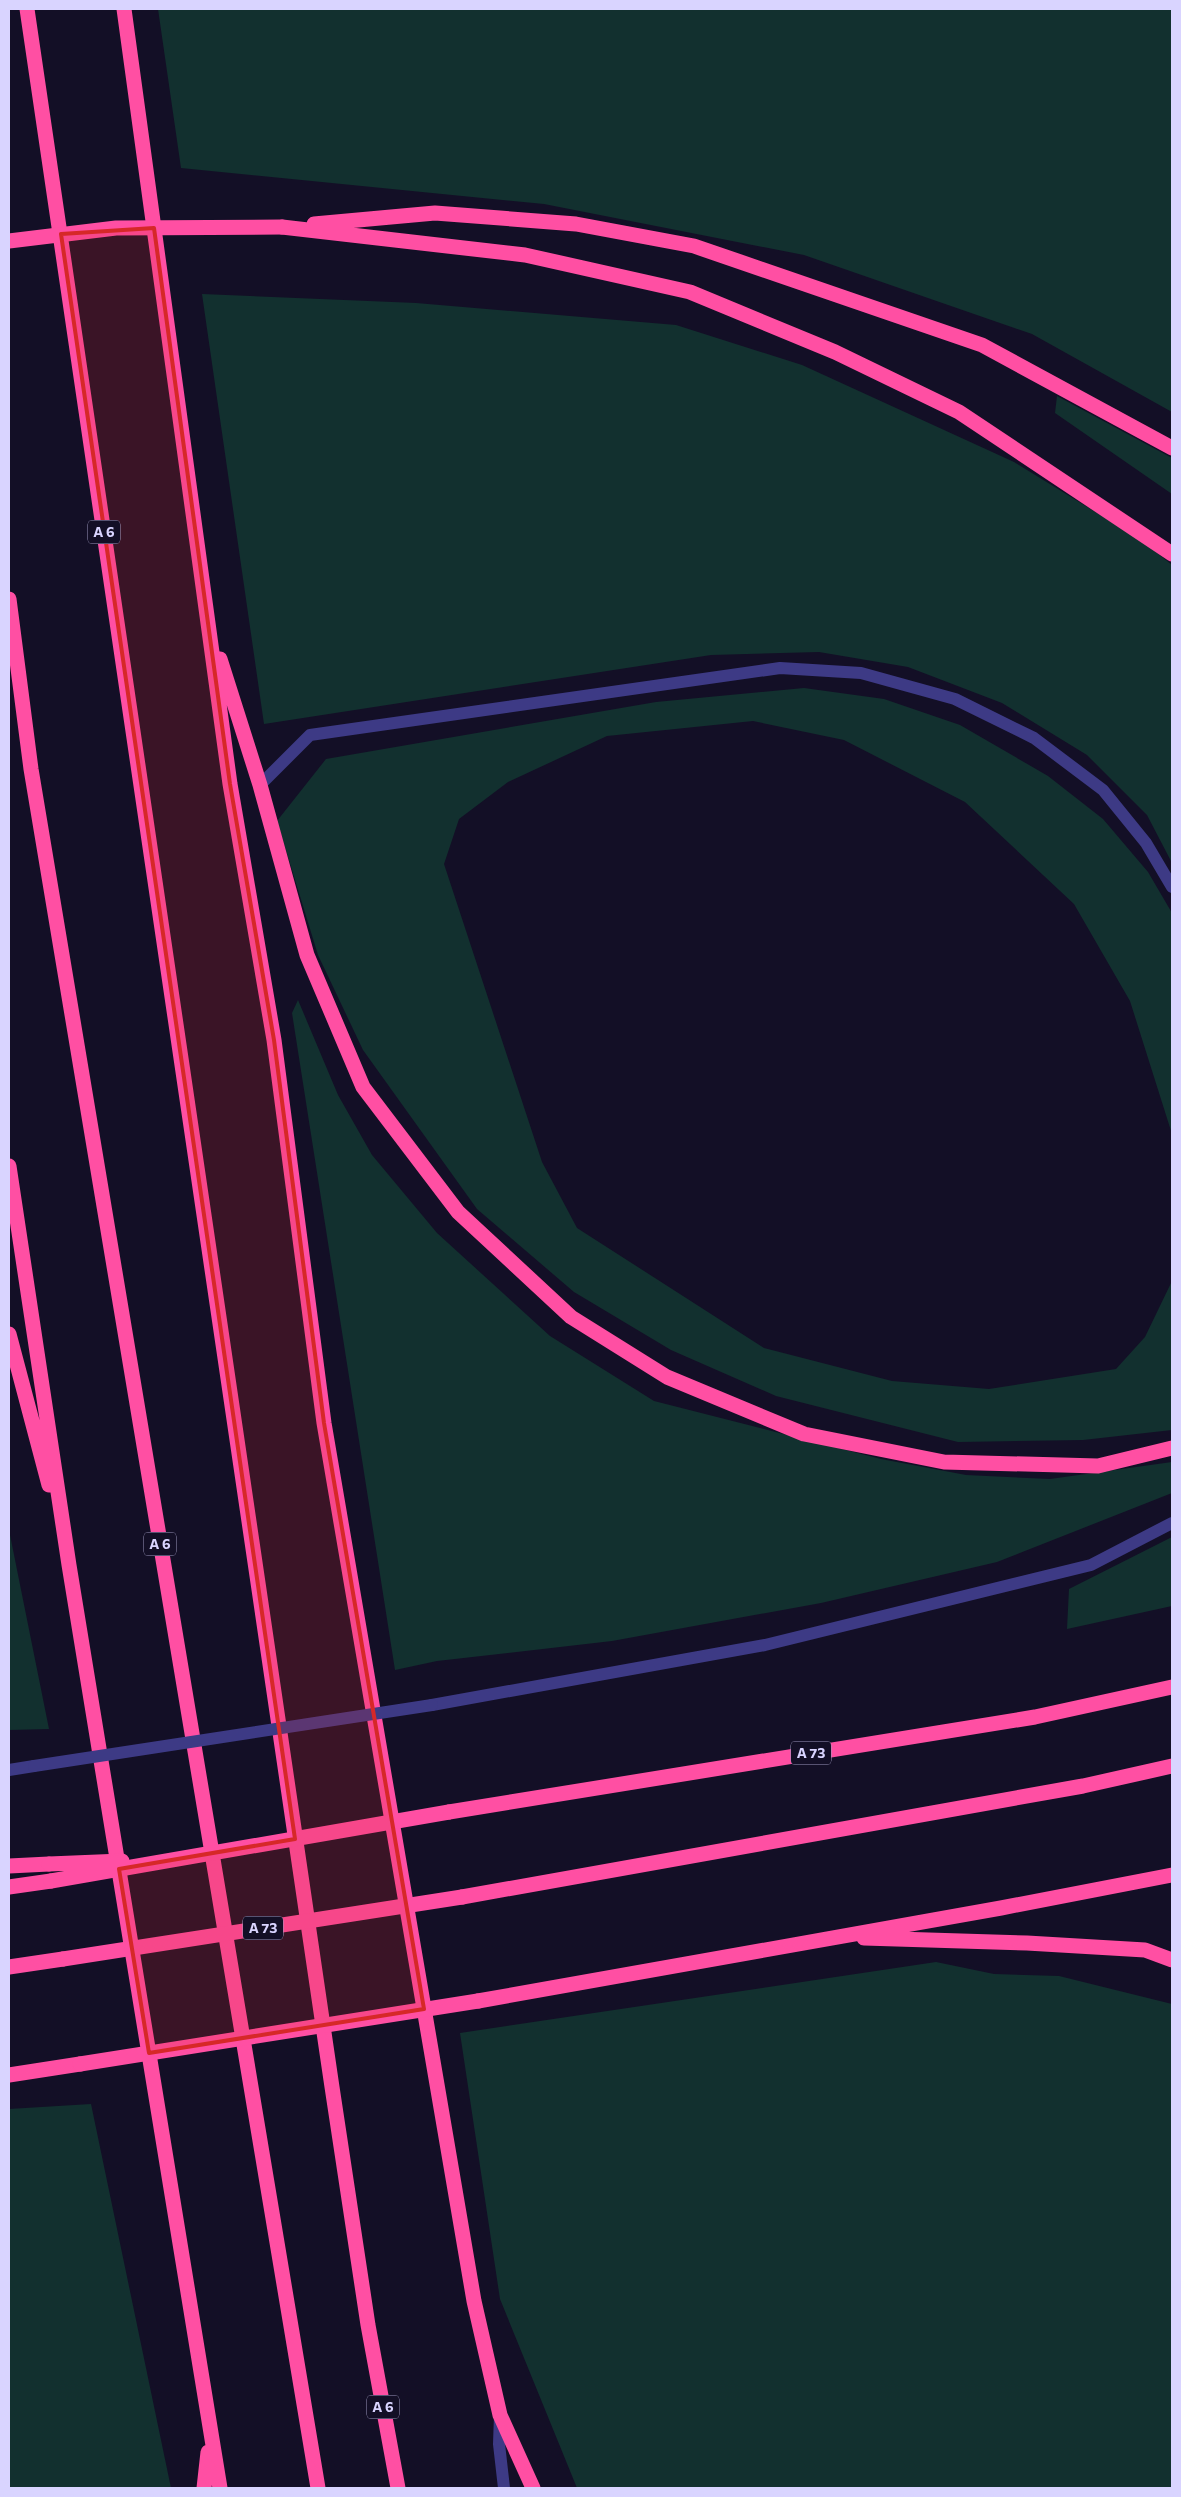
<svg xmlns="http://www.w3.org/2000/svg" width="1181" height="2497" font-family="Commissioner,sans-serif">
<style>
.green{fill:#12302f}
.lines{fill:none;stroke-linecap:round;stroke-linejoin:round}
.minor{stroke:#3d3a85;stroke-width:12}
.highway{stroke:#ff4fa3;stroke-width:15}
.minor-bridge{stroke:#3d3a85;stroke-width:12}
.highway-bridge{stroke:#ff4fa3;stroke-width:15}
.marked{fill:#d62828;fill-opacity:0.2;stroke:#d62828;stroke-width:4;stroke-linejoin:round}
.labels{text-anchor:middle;stroke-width:5;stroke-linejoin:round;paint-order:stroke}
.shield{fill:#130f26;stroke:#9e99be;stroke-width:1}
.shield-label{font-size:14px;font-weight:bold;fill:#d9d4ff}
</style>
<rect width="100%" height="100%" fill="#130f26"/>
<!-- green -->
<path class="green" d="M 158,9 L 1172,9 L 1172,412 L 1032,334 L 804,255 L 544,204 L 181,168 Z
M 202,294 L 416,303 L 676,325 L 802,365 L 1014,462 L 1141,540 L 1172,565 L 1172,863 L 1147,815 L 1087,755 L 1002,703 L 908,667 L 819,652 L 711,655 L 264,724 Z
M 1057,396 L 1172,458 L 1172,494 L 1055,413 Z
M 804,688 L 884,699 L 960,725 L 1048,776 L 1103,819 L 1148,872 L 1172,913 L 1172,1134 L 1130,1001 L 1074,904 L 965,802 L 844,740 L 753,721 L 607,736 L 508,782 L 459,819 L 444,864 L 542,1162 L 577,1228 L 764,1348 L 892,1381 L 989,1389 L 1116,1369 L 1145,1337 L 1172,1281 L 1172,1430 L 1083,1440 L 958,1442 L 776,1396 L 671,1350 L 574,1292 L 477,1209 L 363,1050 L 318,955 L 277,821 L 326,759 L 656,702 Z
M 298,1000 L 338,1095 L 372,1155 L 437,1233 L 550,1336 L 654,1401 L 881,1459 L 966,1475 L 1050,1479 L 1172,1462 L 1172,1493 L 997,1562 L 821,1603 L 612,1641 L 437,1661 L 395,1670 L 292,1013 Z
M 9,1530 L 49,1729 L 9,1730 Z
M 1172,1537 L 1172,1606 L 1067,1629 L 1069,1589 Z
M 936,1962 L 994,1974 L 1059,1976 L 1172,2004 L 1172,2488 L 577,2488 L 500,2299 L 460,2033 Z
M 91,2104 L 171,2488 L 9,2488 L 9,2109 Z"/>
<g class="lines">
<!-- minor -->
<path class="minor" d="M 260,785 L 310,735 L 780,668 L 861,673 L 955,699 L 1034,738 L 1103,790 L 1146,843 L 1172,887
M 432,1705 L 765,1645 L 1091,1565 L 1172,1523
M 9,1770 L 34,1766
M 500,2415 L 499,2444 L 504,2488"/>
<!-- highway -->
<path class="highway" d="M 27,9 L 332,2087 L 368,2325 L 398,2488
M 124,9 L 230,784 L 274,1040 L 324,1423 L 474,2301 L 500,2415 L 533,2488
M 314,224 L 435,213 L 576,224 L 694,246 L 982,345 L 1172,448
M 282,227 L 525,255 L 690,292 L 835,352 L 959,412 L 1172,554
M 9,599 L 31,769 L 318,2488
M 220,659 L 260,785 L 307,955 L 363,1087 L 458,1212 L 571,1317 L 667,1377 L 804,1434 L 944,1462 L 1098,1466 L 1172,1448
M 9,1166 L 69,1565 L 220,2488
M 9,1334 L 49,1485
M 449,1812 L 1035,1717 L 1172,1687
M 9,1866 L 49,1864
M 9,1887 L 51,1881
M 462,1897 L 1083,1786 L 1172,1766
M 864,1938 L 1027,1943 L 1145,1950 L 1172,1960
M 9,1967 L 63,1959
M 478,2001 L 1001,1908 L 1172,1875
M 9,2075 L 80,2064
M 204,2488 L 208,2452"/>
<!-- minor-bridge -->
<path class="minor-bridge" d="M 34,1766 L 432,1705"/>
<!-- highway-bridge -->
<path class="highway-bridge" d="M 9,241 L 116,228 L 282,227
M 49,1864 L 122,1861
M 51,1881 L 449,1812
M 63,1959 L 462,1897
M 80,2064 L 478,2001"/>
</g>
<!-- marked area -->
<path class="marked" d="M 154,228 L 230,784 L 274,1040 L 324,1423 L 424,2009 L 149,2053 L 119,1869 L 295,1839 L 61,234 Z"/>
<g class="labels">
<!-- shield labels -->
<g class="shield">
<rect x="88" y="520.5" width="32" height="23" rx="4"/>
<rect x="144" y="1532.5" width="32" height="23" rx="4"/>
<rect x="791" y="1741.5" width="40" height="23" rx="4"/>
<rect x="243" y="1916.5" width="40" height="23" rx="4"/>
<rect x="367" y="2395.5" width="32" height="23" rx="4"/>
</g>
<g class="shield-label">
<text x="104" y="537">A 6</text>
<text x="160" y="1549">A 6</text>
<text x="811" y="1758">A 73</text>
<text x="263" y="1933">A 73</text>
<text x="383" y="2412">A 6</text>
</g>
</g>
<!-- border -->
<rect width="1181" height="2497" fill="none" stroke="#d9d4ff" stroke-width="20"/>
</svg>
